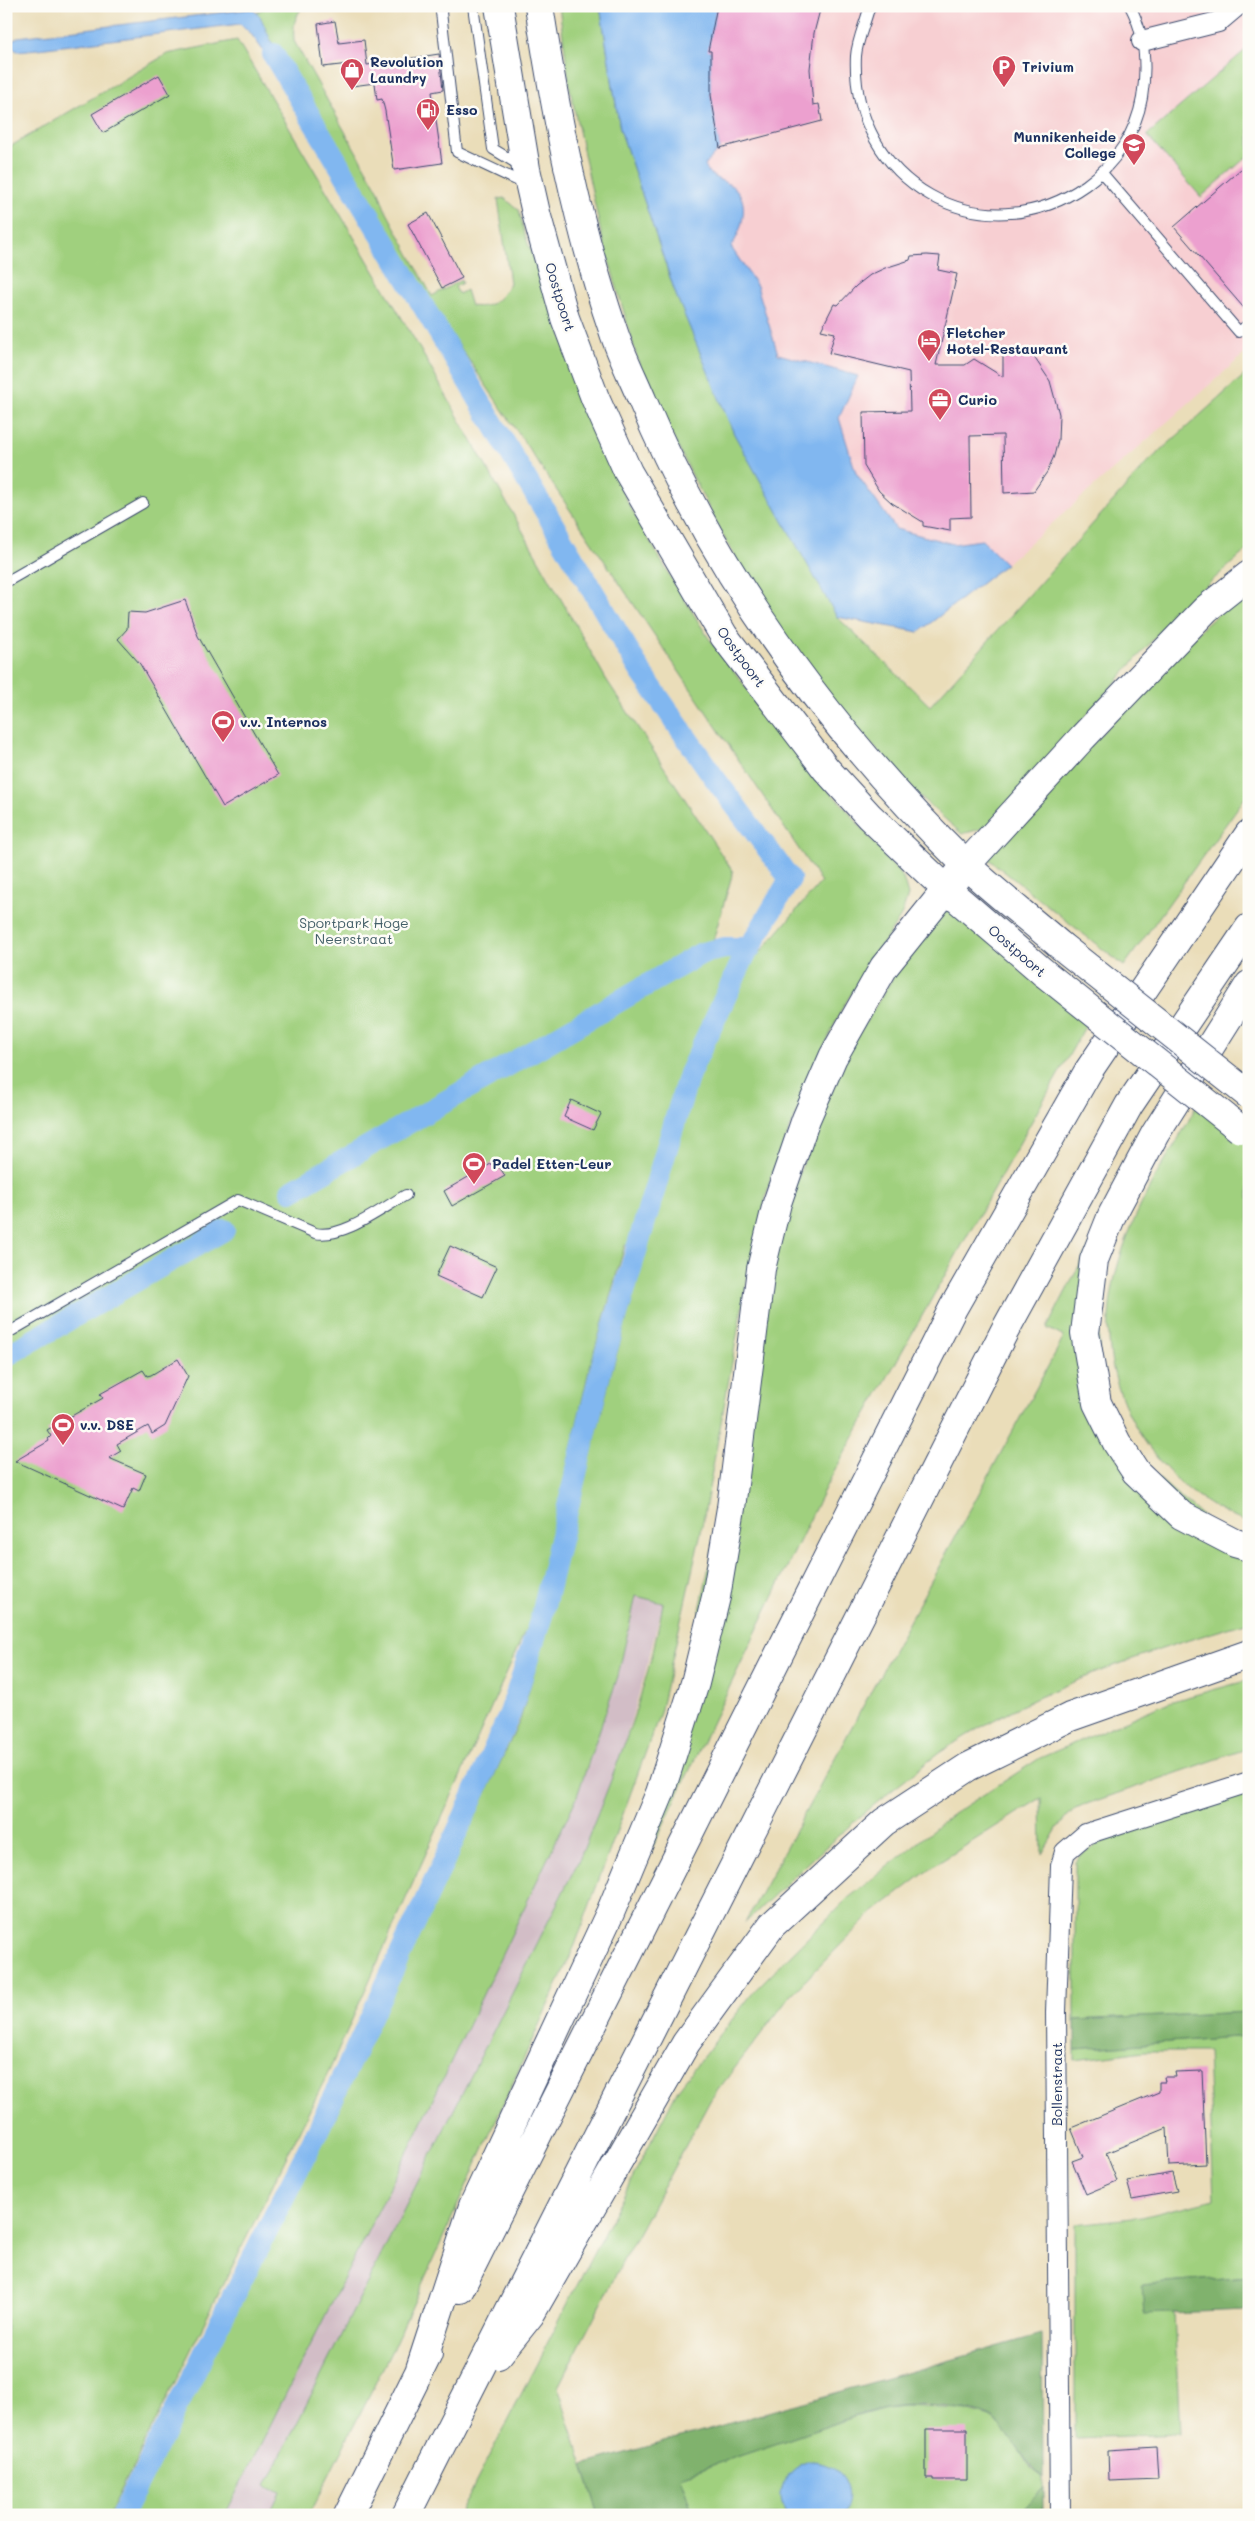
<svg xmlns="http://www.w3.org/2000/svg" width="1255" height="2521" font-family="Mali,sans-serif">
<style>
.built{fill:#f7cfd2}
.industrial{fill:#d2bdc6}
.green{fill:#a0d07e;stroke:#5e806e}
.forest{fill:#80b26d;stroke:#4e7066}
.water{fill:#81b7f0;stroke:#4e73a7}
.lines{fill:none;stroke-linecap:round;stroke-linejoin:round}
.canal{stroke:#81b7f0;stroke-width:22}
.building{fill:#eca0cf}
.lane-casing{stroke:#3a496c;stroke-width:12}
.street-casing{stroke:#3a496c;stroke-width:22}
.secondary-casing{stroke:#3a496c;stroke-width:30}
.highway-casing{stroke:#3a496c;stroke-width:30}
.lane{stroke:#fff;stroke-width:10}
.street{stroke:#fff;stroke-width:20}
.secondary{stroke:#fff;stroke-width:28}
.highway{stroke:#fff;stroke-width:28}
.secondary-bridge-casing{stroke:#3a496c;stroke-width:30;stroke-linecap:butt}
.secondary-bridge{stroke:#fff;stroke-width:28}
.labels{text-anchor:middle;stroke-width:5;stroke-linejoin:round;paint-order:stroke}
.poi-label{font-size:14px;font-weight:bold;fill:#1b2f5e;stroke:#fdfcf7;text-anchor:start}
.street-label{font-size:14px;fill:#1b2f5e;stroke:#fdfcf7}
.park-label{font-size:14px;fill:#435f68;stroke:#fdfcf7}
</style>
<rect width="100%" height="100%" fill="#fdfcf7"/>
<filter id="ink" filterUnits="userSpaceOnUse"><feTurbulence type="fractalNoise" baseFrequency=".02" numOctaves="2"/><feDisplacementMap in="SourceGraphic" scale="10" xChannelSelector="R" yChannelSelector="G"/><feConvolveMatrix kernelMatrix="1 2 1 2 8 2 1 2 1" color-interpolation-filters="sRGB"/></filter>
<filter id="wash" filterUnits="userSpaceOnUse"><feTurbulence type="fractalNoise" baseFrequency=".0096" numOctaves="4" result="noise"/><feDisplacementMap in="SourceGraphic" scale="20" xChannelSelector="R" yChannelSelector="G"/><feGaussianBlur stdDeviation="1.12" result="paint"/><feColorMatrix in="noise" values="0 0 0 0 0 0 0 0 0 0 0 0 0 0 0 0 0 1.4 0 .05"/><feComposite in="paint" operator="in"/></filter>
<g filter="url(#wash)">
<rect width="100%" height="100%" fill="#eaddb9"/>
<!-- built -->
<path class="built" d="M 651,6 L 1249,6 L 1249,350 L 1006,564 L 919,632 L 778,432 Z"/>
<!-- industrial -->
<path class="industrial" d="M 636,1596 L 663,1603 L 645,1674 L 617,1767 L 580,1858 L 267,2485 L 280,2492 L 269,2515 L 225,2515 L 414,2139 L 576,1799 L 618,1676 Z"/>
<!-- green -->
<path class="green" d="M 266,6 L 304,6 C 294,16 293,27 294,41 L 379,192 L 385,209 L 432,296 L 461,280 L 462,283 L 455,287 L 459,294 L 466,290 L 471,306 C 492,309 500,300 510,283 L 498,199 L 504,198 L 519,210 L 525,235 L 605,452 L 628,503 L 671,578 L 708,637 L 813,776 L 842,804 L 903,878 L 908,895 L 902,914 L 843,1007 L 817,1061 L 771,1176 L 750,1264 L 701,1532 L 660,1713 L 575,1945 L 396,2342 L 309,2515 L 269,2515 L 280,2492 L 266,2485 L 580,1858 C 612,1779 649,1688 663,1603 L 636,1596 L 618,1676 L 576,1799 L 414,2139 L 225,2515 L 132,2515 L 336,2116 L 520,1720 L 553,1610 L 612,1370 L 703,1055 L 750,964 L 821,882 L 427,298 L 281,54 L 250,18 Z
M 559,6 L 600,6 L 620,129 L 676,295 L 837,617 L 930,706 L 1148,462 L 1249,371 L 1249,548 L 1181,608 L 988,827 L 962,834 L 918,795 L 844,714 L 771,622 L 718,526 L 643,378 L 601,233 L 570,89 Z
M 237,40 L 416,342 L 606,679 L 733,872 L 708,958 L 730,955 L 739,958 L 740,965 L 693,1051 L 635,1249 L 625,1245 L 589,1370 L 534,1611 L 330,2069 L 109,2515 L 6,2515 L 6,149 L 167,54 Z
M 1249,47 L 1249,155 L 1201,197 L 1147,135 Z
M 1249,587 L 1249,792 L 1124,966 L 987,858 L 1180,648 Z
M 948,905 L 1090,1018 L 825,1488 L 623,1909 L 658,1815 L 777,1234 L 840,1065 L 909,951 Z
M 1197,1104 L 1249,1146 L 1249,1523 C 1204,1508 1167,1476 1142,1437 C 1086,1349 1108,1266 1154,1179 C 1168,1154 1185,1130 1197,1104 Z
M 1095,1235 L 1102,1430 L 1249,1556 L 1249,1622 C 1141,1653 1034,1690 939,1753 C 924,1764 910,1777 895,1788 C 842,1830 794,1876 745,1923 L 1064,1337 L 1047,1328 Z
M 1249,1680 L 1249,1748 L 1075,1808 L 1058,1827 L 1042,1854 L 1041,1798 L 935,1865 L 870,1915 L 791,1995 L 711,2099 L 623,2261 L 558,2387 L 599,2515 L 459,2515 L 678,2089 L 755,1990 L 847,1899 L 952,1815 L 1040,1758 L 1169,1702 Z
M 1249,1790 L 1249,2012 L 1075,2020 L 1075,1862 C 1092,1834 1213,1802 1249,1790 Z
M 1249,2036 L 1249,2276 L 1143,2285 L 1144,2313 L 1174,2312 L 1180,2434 L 1075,2438 L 1075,2224 L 1142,2217 L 1214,2199 L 1208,2051 L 1144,2051 L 1075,2060 L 1075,2049 Z
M 905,2406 L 960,2409 L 990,2418 L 1003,2427 L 1031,2468 L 1043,2477 L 1043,2487 L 1018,2515 L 842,2515 L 848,2501 L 784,2511 L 787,2515 L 693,2515 L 680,2476 L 854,2417 L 886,2408 Z"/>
<!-- forest -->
<path class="forest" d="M 1249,2012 L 1249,2036 L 1075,2049 L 1075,2020 Z
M 1249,2276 L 1249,2310 L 1144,2314 L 1142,2285 Z
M 1042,2334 L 1043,2477 C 1021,2461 1010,2428 991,2418 C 967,2406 913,2402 886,2408 C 860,2413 835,2424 810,2432 C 767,2447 724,2461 680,2476 L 693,2515 L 599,2515 L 583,2465 Z
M 1043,2487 L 1043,2515 L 1018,2515 L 1020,2512 Z"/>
<!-- water -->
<path class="water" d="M 600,6 L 717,6 L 709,50 L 711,51 L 711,95 L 720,148 L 705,165 C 710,179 721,179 732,186 C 752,199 742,231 731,247 L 757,286 L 778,354 L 858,376 L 839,418 L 856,473 L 896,529 L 953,544 L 982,540 L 1006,564 L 919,632 L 837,617 L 734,434 L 676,295 L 620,129 Z
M 252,9 L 260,16 L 276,52 L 268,57 C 258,45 253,33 240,24 L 38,49 L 17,51 L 12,47 L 13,40 L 18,37 Z
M 811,2461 C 839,2461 860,2489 842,2515 L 787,2515 C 772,2492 787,2467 811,2461 Z"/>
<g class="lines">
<!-- canal -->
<path class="canal" d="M 291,1191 L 702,953 L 725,948 L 750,948
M 6,1356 L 224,1230
M 122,2515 L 317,2132 L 449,1850 L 510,1713 L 542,1615 L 602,1365 L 689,1074 L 744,957 L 790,879 L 713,776 L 641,672 L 273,54"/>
</g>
<g id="blocks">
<!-- building -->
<path class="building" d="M 717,6 L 821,6 L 814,33 L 810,69 L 813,105 L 819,104 L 822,121 L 720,148 L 711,95 L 711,51 L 708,51 Z
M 335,21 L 339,43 L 364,40 L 367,65 L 439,54 L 443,90 L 432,92 L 442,163 L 394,170 L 385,111 L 382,99 L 377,100 L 375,83 L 352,86 L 349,64 L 323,67 L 318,24 Z
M 159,75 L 170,94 L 103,133 L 92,114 Z
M 1249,162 L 1249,314 L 1174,227 Z
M 428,213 L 462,278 L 442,288 L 408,224 Z
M 927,255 L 940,256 L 938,270 L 957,274 L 936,365 L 965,365 L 974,359 L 1003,377 L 1003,353 L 1032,354 L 1050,381 L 1059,414 L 1058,440 L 1054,456 L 1047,472 L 1034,491 L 1004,493 L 1003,435 L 970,436 L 971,517 L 950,518 L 950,531 L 923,526 L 923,522 L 892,503 L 879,491 L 864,466 L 863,412 L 910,411 L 909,372 L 829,353 L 835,333 L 821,330 L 834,304 L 838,305 L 856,286 L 870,275 L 885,268 L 910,260 L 911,256 Z
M 185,600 L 198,636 L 278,775 L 223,807 L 140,664 L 118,639 L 127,629 L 128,612 L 145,613 Z
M 571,1100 L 601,1114 L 593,1130 L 564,1117 Z
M 496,1161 L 505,1176 L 452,1206 L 444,1191 Z
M 450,1246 L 497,1267 L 483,1297 L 436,1276 Z
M 178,1359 L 188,1376 L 165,1426 L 152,1434 L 148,1426 L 117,1444 L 121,1451 L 109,1458 L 146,1474 L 139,1491 L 133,1488 L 123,1510 L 15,1461 L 49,1441 L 48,1439 L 51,1436 L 47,1430 L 103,1398 L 100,1394 L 143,1370 L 147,1376 L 151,1375 Z
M 1202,2071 L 1206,2164 L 1169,2166 L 1167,2128 L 1106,2153 L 1117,2181 L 1086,2194 L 1072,2161 L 1083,2157 L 1071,2128 L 1159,2092 L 1159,2082 L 1165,2082 L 1164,2077 L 1176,2077 L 1175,2072 Z
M 1172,2173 L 1177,2191 L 1132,2199 L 1127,2181 Z
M 926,2429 L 967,2429 L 967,2480 L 933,2480 L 933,2478 L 926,2478 Z
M 1156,2447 L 1158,2479 L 1109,2481 L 1108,2450 Z"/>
</g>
</g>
<g filter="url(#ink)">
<use href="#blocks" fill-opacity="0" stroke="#3a496c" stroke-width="1"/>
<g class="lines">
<!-- lane casing -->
<g class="lane-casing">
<path id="lane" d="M 443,6 L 441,12 L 457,152 L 527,185
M 473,6 L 493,149 L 521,166
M 871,6 L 868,12 C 864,26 857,42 856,56 C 850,182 983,258 1086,185 C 1115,164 1136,133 1142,98 C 1147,67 1145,34 1130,6
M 1102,173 L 1239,332 L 1249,324
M 6,582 L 143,503
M 6,1334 L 238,1200 L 315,1233 C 343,1239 382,1208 406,1195"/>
</g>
<!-- street casing -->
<g class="street-casing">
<path id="street" d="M 1142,41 L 1218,22 L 1237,6
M 1060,2515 L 1056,2012 L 1061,1866 L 1065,1852 L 1086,1834 L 1249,1782"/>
</g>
<!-- secondary casing -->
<g class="secondary-casing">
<path id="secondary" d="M 499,6 L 526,169 L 536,213 L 565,318 L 595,398 L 628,472 L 724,636 L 826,769 L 869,816 L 946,889 L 1044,973
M 539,6 C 556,116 577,225 613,330 C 621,355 633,378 643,402 C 717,577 829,730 964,863 C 994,892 1029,918 1061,946"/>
</g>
<!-- highway casing -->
<g class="highway-casing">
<path id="highway" d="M 1249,985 L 1155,1134 L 1112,1215 L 1094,1260 L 1085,1333 L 1097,1403 L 1117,1443 L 1136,1472 L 1181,1515 L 1235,1543 L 1249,1547
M 460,2289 L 953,1308 L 1089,1070 L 1249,834
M 498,2355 L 530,2315 L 686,2043 L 772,1925 L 884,1822 L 968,1767 L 1070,1717 L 1249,1654
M 420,2369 L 473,2206 L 610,1913 L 660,1793 L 695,1683 L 716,1597 L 731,1508 L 761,1269 L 777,1203 L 806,1119 L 833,1057 L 884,967 L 966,865 L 1083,737 L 1206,609 L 1249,575
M 348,2515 L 428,2354
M 406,2515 L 1004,1332 L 1129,1105 L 1249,928"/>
</g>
<!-- lane -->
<use href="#lane" class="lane"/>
<!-- street -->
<use href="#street" class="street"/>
<!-- secondary -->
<use href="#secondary" class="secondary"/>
<!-- highway -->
<use href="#highway" class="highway"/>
<!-- secondary-bridge casing -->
<g class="secondary-bridge-casing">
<path id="secondary-bridge" d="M 1061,946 L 1249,1095
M 1044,973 L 1240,1129"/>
</g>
<!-- secondary-bridge -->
<use href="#secondary-bridge" class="secondary-bridge"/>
</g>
</g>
<!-- icons -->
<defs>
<g id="parking-pin" transform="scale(1.25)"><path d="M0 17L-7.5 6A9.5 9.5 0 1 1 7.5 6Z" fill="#d1495b" stroke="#fdfcf7"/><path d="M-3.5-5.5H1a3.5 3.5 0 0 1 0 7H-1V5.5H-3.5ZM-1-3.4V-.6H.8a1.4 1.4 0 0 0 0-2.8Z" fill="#fff"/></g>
<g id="shop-pin" transform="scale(1.25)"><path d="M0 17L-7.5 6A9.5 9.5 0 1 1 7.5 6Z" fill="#d1495b" stroke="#fdfcf7"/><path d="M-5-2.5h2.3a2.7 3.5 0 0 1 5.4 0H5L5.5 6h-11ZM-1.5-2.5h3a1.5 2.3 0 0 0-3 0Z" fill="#fff"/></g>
<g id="fuel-pin" transform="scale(1.25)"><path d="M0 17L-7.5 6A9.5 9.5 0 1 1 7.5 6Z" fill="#d1495b" stroke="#fdfcf7"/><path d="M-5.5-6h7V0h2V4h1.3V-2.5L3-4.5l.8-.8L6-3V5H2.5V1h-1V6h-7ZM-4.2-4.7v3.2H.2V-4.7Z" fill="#fff"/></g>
<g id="school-pin" transform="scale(1.25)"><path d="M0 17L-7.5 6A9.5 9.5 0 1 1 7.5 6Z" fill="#d1495b" stroke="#fdfcf7"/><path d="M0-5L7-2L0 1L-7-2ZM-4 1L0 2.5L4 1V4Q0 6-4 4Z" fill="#fff"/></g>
<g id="hotel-pin" transform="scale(1.25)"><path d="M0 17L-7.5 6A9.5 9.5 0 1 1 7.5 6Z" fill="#d1495b" stroke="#fdfcf7"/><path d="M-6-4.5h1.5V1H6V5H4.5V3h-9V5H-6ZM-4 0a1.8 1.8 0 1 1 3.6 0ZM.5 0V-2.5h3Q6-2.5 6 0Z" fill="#fff"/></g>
<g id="office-pin" transform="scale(1.25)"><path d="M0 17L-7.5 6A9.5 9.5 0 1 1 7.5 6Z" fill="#d1495b" stroke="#fdfcf7"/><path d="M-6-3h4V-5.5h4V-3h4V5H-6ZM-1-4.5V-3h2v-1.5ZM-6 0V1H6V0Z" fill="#fff"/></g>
<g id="stadium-pin" transform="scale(1.25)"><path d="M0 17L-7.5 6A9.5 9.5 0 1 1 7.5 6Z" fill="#d1495b" stroke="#fdfcf7"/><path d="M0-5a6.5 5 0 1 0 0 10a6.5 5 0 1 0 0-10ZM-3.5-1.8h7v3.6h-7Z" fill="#fff"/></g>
</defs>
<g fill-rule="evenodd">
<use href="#parking-pin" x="1004" y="67"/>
<use href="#shop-pin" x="352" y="70"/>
<use href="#fuel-pin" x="428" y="110"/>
<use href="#school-pin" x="1134" y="145"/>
<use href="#hotel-pin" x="929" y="341"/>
<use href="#office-pin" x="940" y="400"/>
<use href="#stadium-pin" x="223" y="722"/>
<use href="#stadium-pin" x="474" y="1164"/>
<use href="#stadium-pin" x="63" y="1425"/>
</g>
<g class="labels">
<!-- poi labels -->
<g class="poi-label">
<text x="370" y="67">Revolution<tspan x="370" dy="16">Laundry</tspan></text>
<text x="1022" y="72">Trivium</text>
<text x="446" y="115">Esso</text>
<text x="1116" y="142" text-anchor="end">Munnikenheide<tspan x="1116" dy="16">College</tspan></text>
<text x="946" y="338">Fletcher<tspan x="946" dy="16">Hotel-Restaurant</tspan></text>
<text x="958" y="405">Curio</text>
<text x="240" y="727">v.v. Internos</text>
<text x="492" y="1169">Padel Etten-Leur</text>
<text x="80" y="1430">v.v. DSE</text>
</g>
<!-- street labels -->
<g class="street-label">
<text transform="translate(560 297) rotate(73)" y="5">Oostpoort</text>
<text transform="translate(741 657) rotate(54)" y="5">Oostpoort</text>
<text transform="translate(1017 951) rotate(41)" y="5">Oostpoort</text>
<text transform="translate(1057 2084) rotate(-90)" y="5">Bollenstraat</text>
</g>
<!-- park labels -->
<g class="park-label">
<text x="354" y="928">Sportpark Hoge<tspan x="354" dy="16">Neerstraat</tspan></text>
</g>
</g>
<!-- margin -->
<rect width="1255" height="2521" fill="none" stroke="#fdfcf7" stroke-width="25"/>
</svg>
